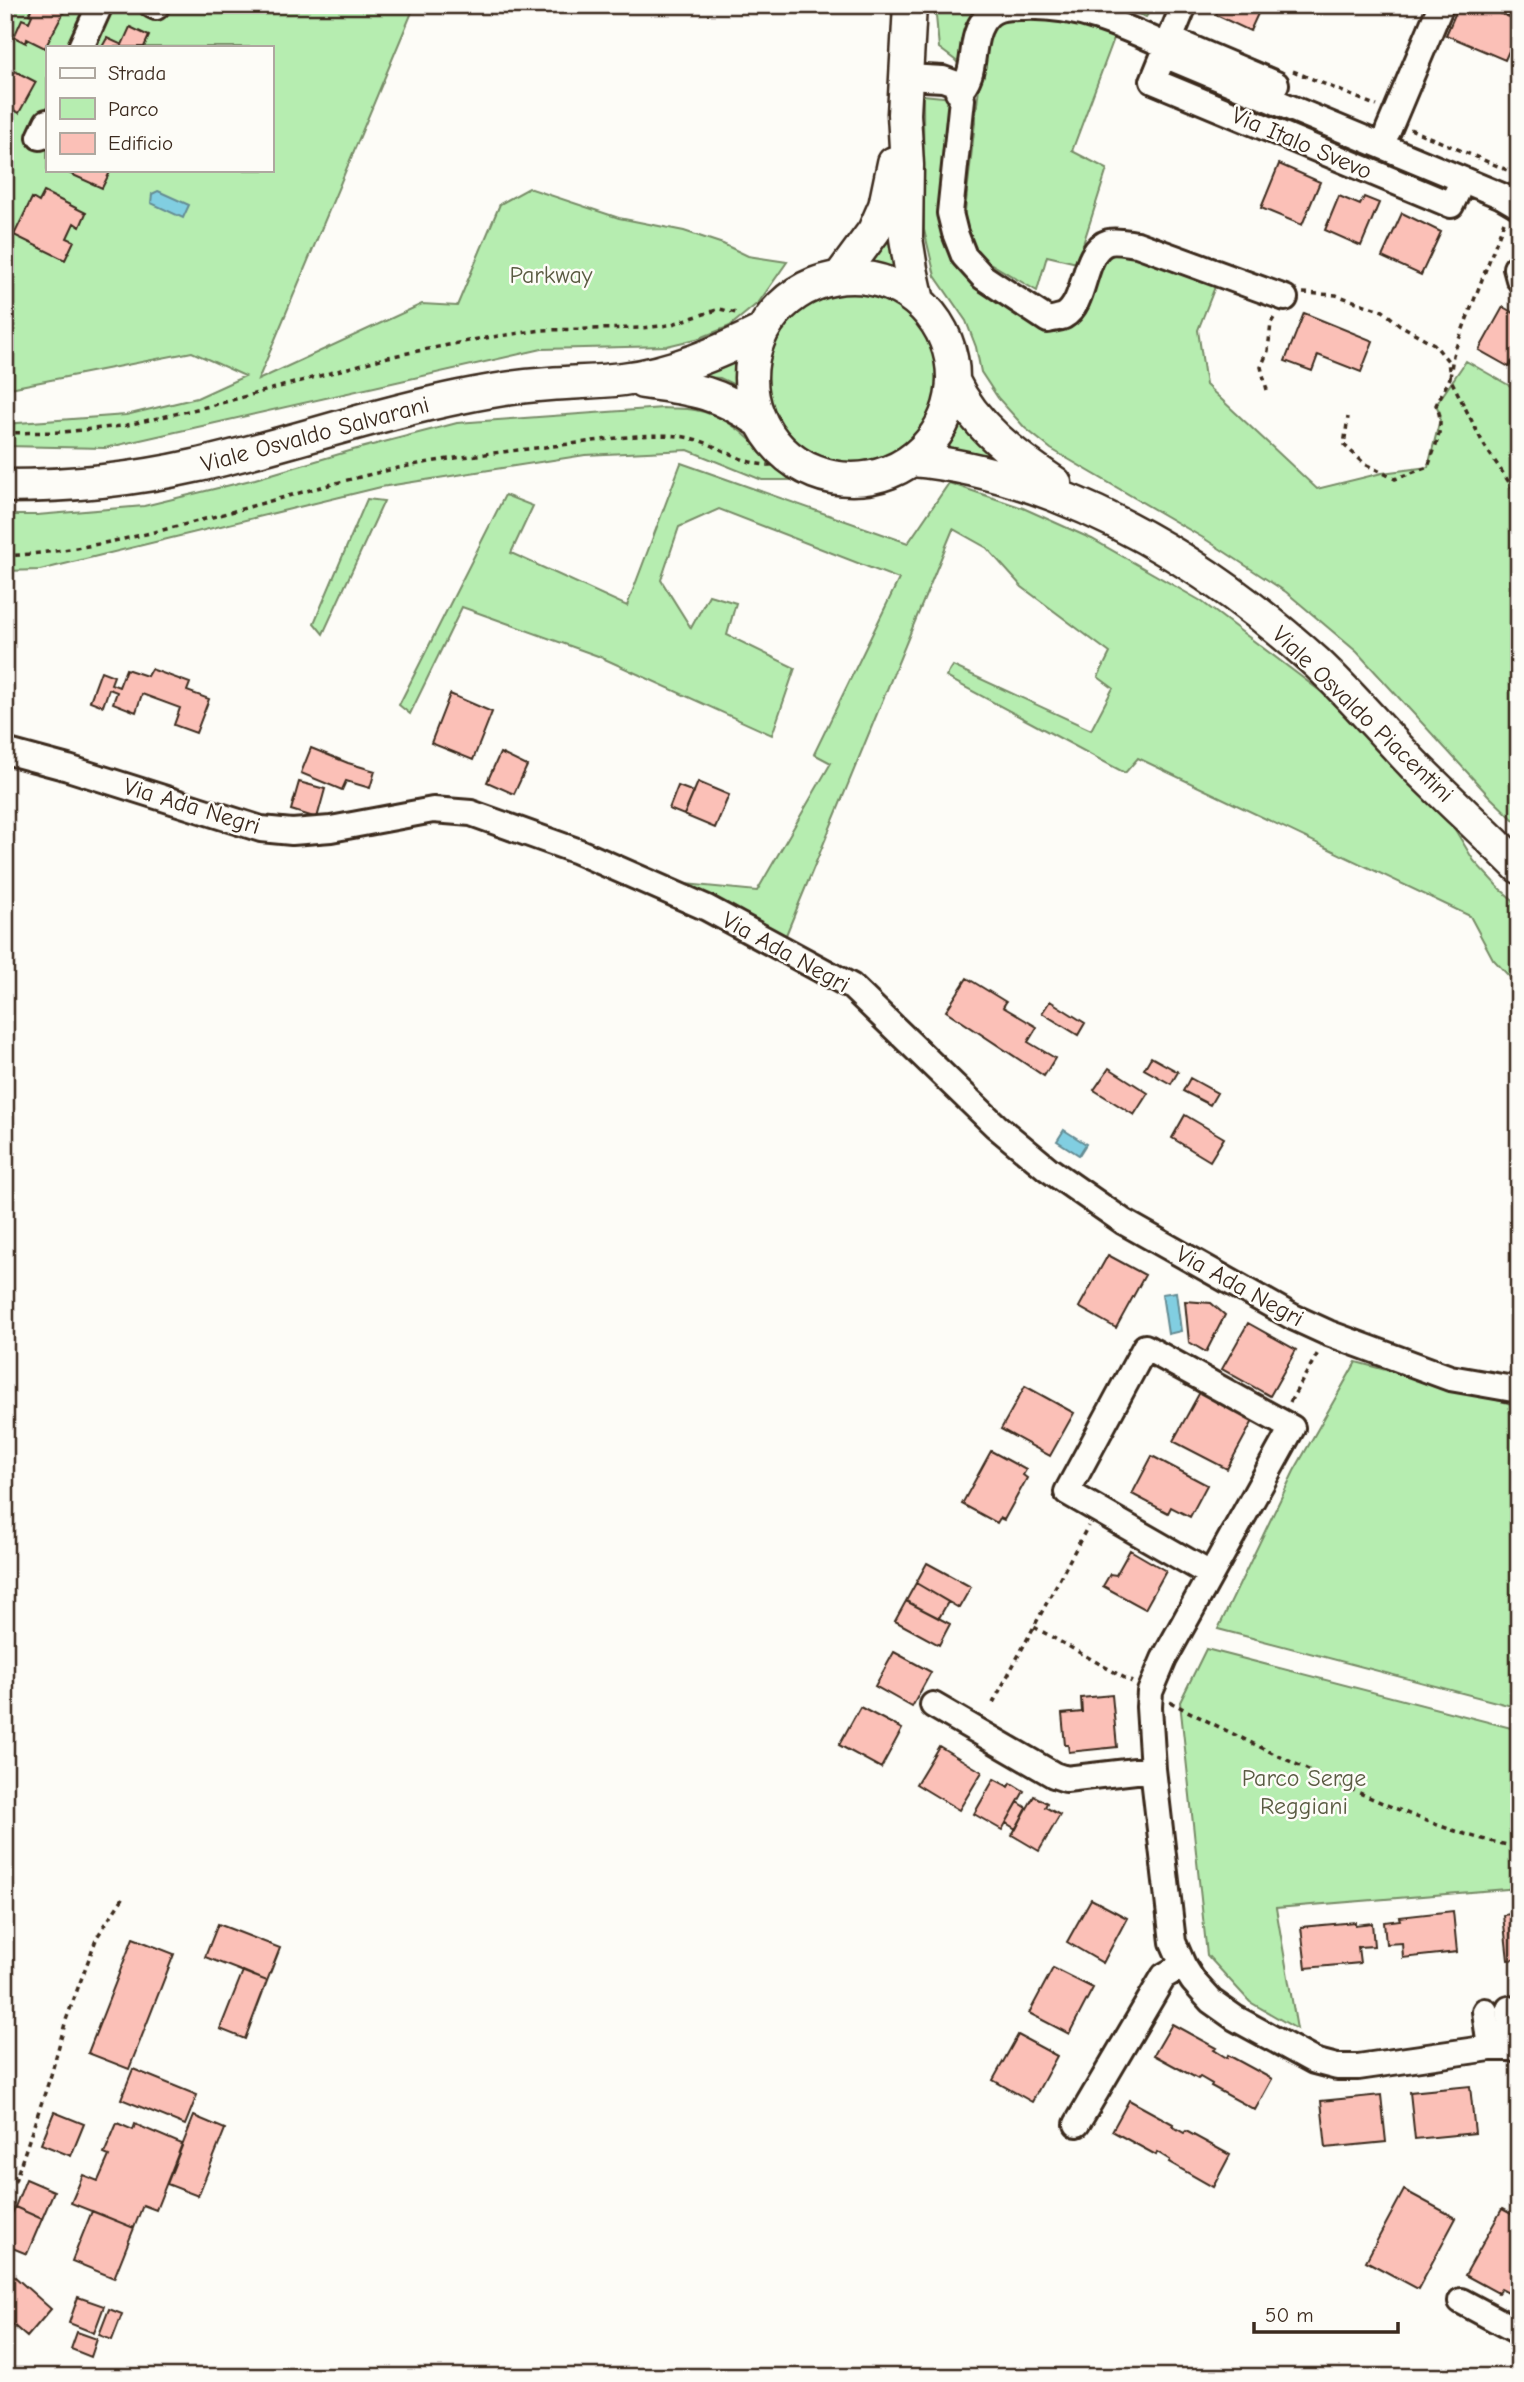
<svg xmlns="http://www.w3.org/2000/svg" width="1524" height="2382" font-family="'Comic Neue',sans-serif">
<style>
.green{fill:#b6edb0;stroke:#788c67;stroke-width:2;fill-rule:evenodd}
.water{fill:#81cee1;stroke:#658c93;stroke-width:2}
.building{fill:#fbc0b7;stroke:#3b2a1e;stroke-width:2}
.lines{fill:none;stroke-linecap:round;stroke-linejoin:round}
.minor-casing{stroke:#3b2a1e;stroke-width:30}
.major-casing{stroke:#3b2a1e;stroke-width:37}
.path{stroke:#3b2a1e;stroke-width:3.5;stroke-dasharray:5 5;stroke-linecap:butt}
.minor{stroke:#fdfcf7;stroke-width:24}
.major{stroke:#fdfcf7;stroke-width:32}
.labels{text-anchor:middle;stroke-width:5;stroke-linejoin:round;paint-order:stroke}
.street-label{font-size:24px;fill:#3b2a1e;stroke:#fdfcf7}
.park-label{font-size:24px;fill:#5a5b42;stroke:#fdfcf7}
</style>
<rect width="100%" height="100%" fill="#fdfcf7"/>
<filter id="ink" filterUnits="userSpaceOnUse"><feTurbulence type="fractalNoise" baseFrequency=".0143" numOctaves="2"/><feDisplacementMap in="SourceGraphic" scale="14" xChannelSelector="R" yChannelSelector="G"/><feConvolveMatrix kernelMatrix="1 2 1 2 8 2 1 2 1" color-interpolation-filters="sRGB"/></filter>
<g filter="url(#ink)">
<!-- green -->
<path class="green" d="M 5,5 L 415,5 L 258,380 L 422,304 L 457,306 L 500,204 L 529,188 L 619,218 L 684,231 L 723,244 L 748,256 L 787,262 L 759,302 L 730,326 L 700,338 L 667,346 L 542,349 L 105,448 L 5,446 L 5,424 L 126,415 L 197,398 L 245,376 L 192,352 L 5,389 ZM 47,47 L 271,47 L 271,170 L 47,170 Z
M 935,5 L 1153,6 L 1146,17 L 1125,9 L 1072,151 L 1107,169 L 1077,263 L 1047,256 L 1037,291 L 978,256 L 964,220 L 979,87 L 955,60 L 939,48 Z
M 923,95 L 962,99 L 950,213 L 983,277 L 1065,315 L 1100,246 L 1220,274 L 1198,330 L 1206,385 L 1317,489 L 1382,473 L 1428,467 L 1441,415 L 1436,405 L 1466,361 L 1519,391 L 1519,825 L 1489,796 L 1357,652 L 1286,592 L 1205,539 L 1051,449 L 1025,428 L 998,398 L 981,372 L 976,347 L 966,321 L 935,276 L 924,230 Z
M 899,189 L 900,272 L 865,261 Z
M767 377a85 85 0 1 1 170 0a85 85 0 1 1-170 0Z
M 741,354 L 738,371 L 741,388 L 720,378 L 689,376 Z
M 663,408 C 673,409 685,408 695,410 C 736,416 762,453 790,480 L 762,480 L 688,450 L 585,455 L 381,487 L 40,570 L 5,571 L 5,515 L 37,515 L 144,506 L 255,479 L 353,450 L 457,423 Z
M 960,412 L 1031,478 L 940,450 L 953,432 Z
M 681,463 L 908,543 L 949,483 L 1023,508 L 1092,539 L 1201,601 L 1328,697 L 1445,813 L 1474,861 L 1500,889 L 1519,905 L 1519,987 L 1493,959 L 1470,916 L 1138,758 L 1125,773 L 946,677 L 953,666 L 1091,730 L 1113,688 L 1098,677 L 1110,653 L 1022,587 L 987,548 L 953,529 L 786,935 L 779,947 L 644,880 L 757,891 L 831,763 L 814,754 L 899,579 L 719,509 L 679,527 L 661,580 L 691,628 L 709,595 L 736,603 L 727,635 L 795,668 L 772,735 L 598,656 L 462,607 L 410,714 L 399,705 L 505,495 L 533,506 L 511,553 L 627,606 Z
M 367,499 L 384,501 L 323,634 L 314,623 Z
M 1356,1362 L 1519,1406 L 1519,1708 L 1218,1629 L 1294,1471 Z
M 1206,1649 L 1519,1730 L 1519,1888 L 1276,1908 L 1297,2029 L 1250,2002 L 1207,1955 L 1180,1702 Z"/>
<!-- water -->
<path class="water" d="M 158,191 L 189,205 L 183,218 L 151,203 L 152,194 Z
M 1064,1130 L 1086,1144 L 1079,1155 L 1057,1141 Z
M 1176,1292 L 1181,1331 L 1168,1334 L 1162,1294 Z"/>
<!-- building -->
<path class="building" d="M 33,5 L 49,5 L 64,12 L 45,48 L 27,39 L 26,43 L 14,37 L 22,19 L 29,22 L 32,15 L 29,14 Z
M 1220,5 L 1262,5 L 1250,31 L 1216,15 Z
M 1459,5 L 1480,5 L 1519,21 L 1519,28 L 1505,60 L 1446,35 Z
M 130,27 L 149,36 L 144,47 L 102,47 L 107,38 L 122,45 Z
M 5,66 L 36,82 L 19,113 L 5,105 Z
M 1279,164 L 1320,182 L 1302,225 L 1261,208 Z
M 62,170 L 111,170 L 102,188 Z
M 44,192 L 86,213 L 80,227 L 74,223 L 67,238 L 74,241 L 65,260 L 14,235 L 32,198 L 39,202 Z
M 1339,196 L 1360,205 L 1364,197 L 1379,203 L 1361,246 L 1325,230 Z
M 1402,213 L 1441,232 L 1421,275 L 1382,257 Z
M 1503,307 L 1519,316 L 1519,349 L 1509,367 L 1479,350 Z
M 1304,313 L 1373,341 L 1361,372 L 1318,355 L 1312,371 L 1285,361 Z
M 126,669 L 147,676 L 151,669 L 190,683 L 187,691 L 209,699 L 196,733 L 174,725 L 180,708 L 142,694 L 136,712 L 113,703 L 117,692 L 109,689 L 103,706 L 90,701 L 101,671 L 114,676 L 111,684 L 119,687 Z
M 450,694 L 492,712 L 473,760 L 431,743 Z
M 311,748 L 348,763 L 375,771 L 370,788 L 346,781 L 342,790 L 301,773 Z
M 500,753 L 527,766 L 514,794 L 487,782 Z
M 299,782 L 325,789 L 317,818 L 291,810 Z
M 698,782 L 729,795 L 715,828 L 684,815 Z
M 678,786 L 694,792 L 684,815 L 669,809 Z
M 967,978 L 1006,1002 L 1003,1007 L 1037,1027 L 1028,1042 L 1055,1058 L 1044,1076 L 946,1011 Z
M 1050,1001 L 1085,1023 L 1078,1035 L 1042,1013 Z
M 1151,1057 L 1178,1072 L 1171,1084 L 1144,1069 Z
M 1109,1068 L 1148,1093 L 1134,1115 L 1094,1090 Z
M 1190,1078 L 1217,1093 L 1210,1105 L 1183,1091 Z
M 1185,1115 L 1224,1138 L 1210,1161 L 1172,1138 Z
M 1108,1255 L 1145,1275 L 1116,1328 L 1079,1307 Z
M 1185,1301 L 1211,1303 L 1225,1315 L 1206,1352 L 1189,1342 Z
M 1248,1323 L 1296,1350 L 1270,1396 L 1222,1369 Z
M 1025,1386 L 1074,1413 L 1050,1456 L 1001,1429 Z
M 1200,1392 L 1253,1421 L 1227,1469 L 1173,1441 Z
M 991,1451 L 1026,1470 L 1023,1475 L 1027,1478 L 1004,1520 L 1000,1518 L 997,1523 L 962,1504 Z
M 1152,1456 L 1207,1485 L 1190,1517 L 1171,1507 L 1168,1513 L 1132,1494 Z
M 1130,1550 L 1166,1571 L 1145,1609 L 1103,1586 L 1110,1574 L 1116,1575 Z
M 927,1563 L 971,1587 L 959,1608 L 916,1583 Z
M 916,1583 L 948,1602 L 939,1618 L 906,1601 Z
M 906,1601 L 950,1624 L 939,1645 L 895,1621 Z
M 894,1652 L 931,1672 L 912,1707 L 875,1686 Z
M 1112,1695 L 1117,1747 L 1069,1752 L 1068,1745 L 1065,1745 L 1062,1714 L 1082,1712 L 1081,1698 Z
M 860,1707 L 902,1729 L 881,1768 L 839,1745 Z
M 939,1746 L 982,1772 L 959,1810 L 916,1784 Z
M 994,1779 L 1009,1787 L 1011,1783 L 1024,1791 L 1002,1830 L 974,1814 Z
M 1034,1796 L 1047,1803 L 1045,1807 L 1060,1815 L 1039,1851 L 1012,1835 Z
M 1018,1802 L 1027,1808 L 1016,1829 L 1006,1823 Z
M 1091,1899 L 1127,1918 L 1103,1963 L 1067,1942 Z
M 1453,1911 L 1457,1952 L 1403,1958 L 1402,1943 L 1386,1944 L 1384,1922 L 1400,1920 L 1399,1917 Z
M 1519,1913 L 1519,1959 L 1508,1960 L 1503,1915 Z
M 1355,1922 L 1355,1925 L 1372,1923 L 1374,1946 L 1358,1947 L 1360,1963 L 1306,1968 L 1301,1927 Z
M 218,1924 L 280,1948 L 267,1981 L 205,1957 Z
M 133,1938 L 174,1954 L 129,2069 L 88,2053 Z
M 1053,1968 L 1093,1988 L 1069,2034 L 1029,2013 Z
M 243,1971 L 267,1981 L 245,2039 L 220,2029 Z
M 1172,2024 L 1216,2048 L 1214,2050 L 1227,2058 L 1228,2055 L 1272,2079 L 1255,2110 L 1211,2086 L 1212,2084 L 1200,2077 L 1198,2079 L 1154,2055 Z
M 1018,2035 L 1057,2056 L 1032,2102 L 993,2080 Z
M 133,2069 L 197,2095 L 185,2125 L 121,2099 Z
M 1470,2086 L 1475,2133 L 1415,2139 L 1410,2092 Z
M 1381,2095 L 1386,2142 L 1326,2148 L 1321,2101 Z
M 1129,2100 L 1173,2124 L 1172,2126 L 1184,2133 L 1186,2131 L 1230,2155 L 1213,2187 L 1169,2162 L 1170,2160 L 1157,2152 L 1156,2155 L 1112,2131 Z
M 54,2112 L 84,2124 L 71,2156 L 41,2144 Z
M 194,2116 L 225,2129 L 198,2196 L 167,2184 Z
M 117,2123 L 133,2130 L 135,2124 L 182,2144 L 156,2210 L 143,2205 L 134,2228 L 71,2203 L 83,2175 L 98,2181 L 109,2156 L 104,2154 Z
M 26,2179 L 54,2191 L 42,2219 L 15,2207 Z
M 1404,2190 L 1456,2218 L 1418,2289 L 1366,2261 Z
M 15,2207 L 42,2219 L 27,2254 L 5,2245 L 5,2229 Z
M 1502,2209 L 1519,2218 L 1519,2292 L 1516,2297 L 1501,2289 L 1498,2293 L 1465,2275 Z
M 92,2211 L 134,2228 L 114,2278 L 72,2261 Z
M 5,2268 L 51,2309 L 27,2337 L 5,2318 Z
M 78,2297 L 104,2306 L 94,2333 L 69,2323 Z
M 109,2309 L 122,2314 L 112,2340 L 99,2335 Z
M 77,2332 L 97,2339 L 91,2357 L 71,2349 Z"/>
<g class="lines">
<!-- minor casing -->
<g class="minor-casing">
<path id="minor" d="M 152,5 L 156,7
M 1184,5 L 1153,81 L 1451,205 L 1463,180
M 1170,39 L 1276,84
M 81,47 L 100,5
M 1164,55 L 1502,196 L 1519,206
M 907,77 L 943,79 L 954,83 L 962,99 L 950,213 L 955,233 L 964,256 L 983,277 L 1048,320 C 1052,319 1059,318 1064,316 C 1088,302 1081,250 1109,242 C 1117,240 1128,243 1137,244 L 1285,298
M 958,92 C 979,74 968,45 982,23 C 992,6 1007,7 1024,7 C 1076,5 1121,25 1167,46
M 1388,131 L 1441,5
M 40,137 L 47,122
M 1516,268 L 1519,279
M 5,751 L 68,768 L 261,829 L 292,832 L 331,829 L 433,810 L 471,813 L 577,851 L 707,908 L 851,986 L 996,1126 L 1048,1169 L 1124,1222 L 1293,1317 L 1328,1333 L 1450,1378 L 1519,1390
M 1210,1574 L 1067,1492 L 1145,1347 L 1292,1428 L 1164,1659 L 1150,1692 L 1149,1707 L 1153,1769 L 1173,1942 L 1183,1965 L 1193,1981 L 1211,2001 L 1235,2018 L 1314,2061 L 1337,2067 L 1358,2067 L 1490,2048 L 1519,2048
M 933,1705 L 1054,1775 L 1066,1779 L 1153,1769
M 1509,2009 L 1514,2047
M 1485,2011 L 1490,2048
M 1077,2124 L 1164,1976 L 1183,1965
M 1461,2301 L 1519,2332"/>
</g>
<!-- major casing -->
<g class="major-casing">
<path id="major" d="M 910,5 L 904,114 L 907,165 L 906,238 L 911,269 L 918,301
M751 378a101 101 0 1 1 202 0a101 101 0 1 1-202 0Z
M 840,277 L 874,231 L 885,206 L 894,163
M 953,381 C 974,426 1015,456 1055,483
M 643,382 C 694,389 718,392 761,422
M 912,460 C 962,464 1008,477 1055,495 C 1153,533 1240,593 1317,663 C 1352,696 1383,733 1416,767 C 1450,801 1485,833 1519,867
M 5,486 C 68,486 132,480 194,466 C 284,446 370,415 460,397 C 489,391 519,386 549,384 C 574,382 598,382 623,379 C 672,373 718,353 762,331"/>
</g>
<!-- path -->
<path class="path" d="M 1293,71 L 1377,106
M 1410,129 L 1519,175
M 1504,222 L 1453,355 L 1450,378 L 1484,445 L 1519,497
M 1303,293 L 1336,295 L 1383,311 L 1400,325 L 1434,344 L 1448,361 L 1450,378 L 1436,405 C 1446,425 1435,447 1428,467 L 1395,479 L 1365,464 L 1344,445 L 1348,417
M 1267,390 L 1261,367 L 1268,351 L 1271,323 L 1275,316
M 5,433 L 63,432 L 123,426 L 214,405 L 388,357 L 478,339 L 542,330 L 642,328 L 669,325 L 720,309 L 740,314
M 5,556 C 136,548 261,499 389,470 C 451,456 515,451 578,443 C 610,439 663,430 694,439 C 722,446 749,470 779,464 L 788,456
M 1290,1402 L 1319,1351
M 1034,1627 L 1132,1682
M 1170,1702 C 1228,1732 1288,1761 1348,1788 C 1403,1812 1459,1837 1519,1847
M 993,1703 L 1088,1526
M 5,2185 L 15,2181 L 51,2075 L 66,2020 L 97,1937 L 125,1895"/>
<!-- minor -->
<use href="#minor" class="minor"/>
<!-- major -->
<use href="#major" class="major"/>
</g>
</g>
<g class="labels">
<!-- street labels -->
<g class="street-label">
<text transform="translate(1302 143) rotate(23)" y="8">Via Italo Svevo</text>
<text transform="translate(315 434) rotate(-15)" y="8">Viale Osvaldo Salvarani</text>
<text transform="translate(1363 714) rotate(44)" y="8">Viale Osvaldo Piacentini</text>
<text transform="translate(192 806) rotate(17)" y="8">Via Ada Negri</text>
<text transform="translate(786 952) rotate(29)" y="8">Via Ada Negri</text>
<text transform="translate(1240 1286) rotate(29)" y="8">Via Ada Negri</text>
</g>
<!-- park labels -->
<g class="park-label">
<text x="551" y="283">Parkway</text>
<text x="1304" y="1786">Parco Serge<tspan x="1304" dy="28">Reggiani</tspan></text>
</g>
</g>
<!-- margin -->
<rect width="1524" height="2382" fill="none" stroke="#fdfcf7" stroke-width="28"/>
<rect x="14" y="14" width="1496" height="2354" fill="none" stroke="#3b2a1e" stroke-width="2.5" filter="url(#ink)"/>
<!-- legend -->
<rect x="46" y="46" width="228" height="126" fill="#fdfcf7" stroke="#afa8a0" stroke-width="2"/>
<rect x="60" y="68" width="35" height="10" fill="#fdfcf7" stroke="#afa8a0" stroke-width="2"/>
<text x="108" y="80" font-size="21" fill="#3b2a1e">Strada</text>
<rect x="60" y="98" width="35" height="21" fill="#b6edb0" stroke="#afa8a0" stroke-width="2"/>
<text x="108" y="116" font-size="21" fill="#3b2a1e">Parco</text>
<rect x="60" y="133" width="35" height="21" fill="#fbc0b7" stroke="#afa8a0" stroke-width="2"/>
<text x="108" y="150" font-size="21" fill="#3b2a1e">Edificio</text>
<!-- scale -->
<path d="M1254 2322v10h144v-10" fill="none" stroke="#3b2a1e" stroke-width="3.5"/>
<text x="1265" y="2322" font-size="21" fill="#3b2a1e" stroke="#fdfcf7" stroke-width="5" paint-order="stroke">50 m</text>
</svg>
